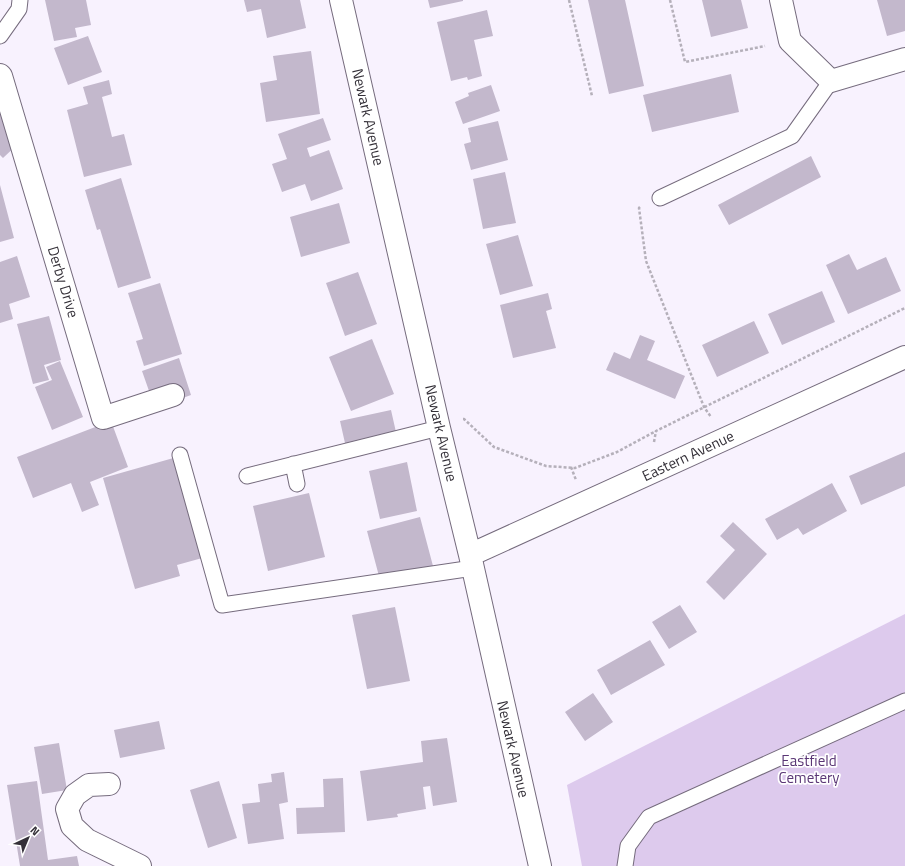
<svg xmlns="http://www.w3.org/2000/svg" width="905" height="866" font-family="'Titillium Web',sans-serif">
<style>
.green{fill:#ddcaed}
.building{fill:#c3b8cc}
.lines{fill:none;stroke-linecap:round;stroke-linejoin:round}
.lane-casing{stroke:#756b7d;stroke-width:17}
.street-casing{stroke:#756b7d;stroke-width:24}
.secondary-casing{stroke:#756b7d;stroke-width:24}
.path{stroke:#b5b0ba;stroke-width:2.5;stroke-dasharray:3 2;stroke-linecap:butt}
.lane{stroke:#fff;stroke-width:15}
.street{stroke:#fff;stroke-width:22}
.secondary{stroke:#fff;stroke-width:22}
.labels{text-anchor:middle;stroke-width:3.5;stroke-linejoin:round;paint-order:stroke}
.street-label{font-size:15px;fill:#343038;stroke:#fff}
.park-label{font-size:15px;fill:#5a3675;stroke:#fff}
</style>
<rect width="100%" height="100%" fill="#f8f2fe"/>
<!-- green -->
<path class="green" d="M 905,614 L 905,866 L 582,866 L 567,785 Z"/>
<!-- building -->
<path class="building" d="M 45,0 L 86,0 L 91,25 L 75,28 L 77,37 L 54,41 Z
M 244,0 L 300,0 L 306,28 L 267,38 L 261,9 L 247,12 Z
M 428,0 L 463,0 L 463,1 L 430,8 Z
M 588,0 L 625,0 L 644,86 L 609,94 Z
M 702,0 L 741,0 L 748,28 L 711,37 Z
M 877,0 L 905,0 L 905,31 L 887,36 Z
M 487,10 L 493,36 L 474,40 L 482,76 L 468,80 L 467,77 L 451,81 L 437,22 Z
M 88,36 L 102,72 L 68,85 L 54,48 Z
M 311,51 L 320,114 L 266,122 L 260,83 L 277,80 L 273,56 Z
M 731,74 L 739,112 L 652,132 L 643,95 Z
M 109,80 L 112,94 L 102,97 L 112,137 L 124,134 L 132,165 L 84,177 L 67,110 L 88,104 L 83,87 Z
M 491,85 L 500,111 L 463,124 L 455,102 L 469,96 L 468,93 Z
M 0,103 L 20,142 L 3,158 L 0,155 Z
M 323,118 L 331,140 L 307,148 L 310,157 L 329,150 L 343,189 L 311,201 L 305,184 L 282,192 L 272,164 L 287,159 L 278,134 Z
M 498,121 L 508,160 L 471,170 L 464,144 L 471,142 L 468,128 Z
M 811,156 L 821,177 L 729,225 L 718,205 Z
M 505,172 L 516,223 L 483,229 L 473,179 Z
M 121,178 L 151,278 L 118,288 L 100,229 L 97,230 L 85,190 Z
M 0,185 L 14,238 L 0,242 Z
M 339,203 L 350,243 L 301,257 L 290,217 Z
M 518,235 L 533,286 L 500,295 L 486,244 Z
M 849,254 L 857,270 L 886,257 L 901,291 L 848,314 L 826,265 Z
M 17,256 L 30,297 L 9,304 L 13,319 L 0,323 L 0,262 Z
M 358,272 L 377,324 L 345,336 L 326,283 Z
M 160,283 L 182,354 L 144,366 L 136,341 L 143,339 L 128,293 Z
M 822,291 L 835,322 L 782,345 L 768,314 Z
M 548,293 L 552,309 L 546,311 L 556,348 L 513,358 L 500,305 Z
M 49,316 L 61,360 L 44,365 L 49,380 L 33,384 L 17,324 Z
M 754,321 L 769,353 L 717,377 L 702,345 Z
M 640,335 L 655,341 L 647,360 L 685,376 L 675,399 L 606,370 L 614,352 L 630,359 Z
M 372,339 L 394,394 L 351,411 L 329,357 Z
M 179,358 L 191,395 L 155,408 L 142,371 Z
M 60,361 L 83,417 L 52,430 L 35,387 L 52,380 L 46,367 Z
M 391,410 L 398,441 L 347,452 L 340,421 Z
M 111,421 L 128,467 L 90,482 L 99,505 L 82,512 L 71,483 L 33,498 L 17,457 Z
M 905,452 L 905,486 L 861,505 L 849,476 Z
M 184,455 L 213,555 L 177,565 L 180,576 L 135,589 L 103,478 Z
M 407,462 L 417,511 L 380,519 L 369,471 Z
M 832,483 L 847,511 L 803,535 L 798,528 L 777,540 L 765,519 Z
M 309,493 L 325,557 L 268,571 L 253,506 Z
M 420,517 L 433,566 L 380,580 L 367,531 Z
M 733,522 L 767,554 L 724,600 L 706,582 L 735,550 L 720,536 Z
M 680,605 L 697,632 L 669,649 L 652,622 Z
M 395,607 L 410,681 L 367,689 L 352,615 Z
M 650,640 L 665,665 L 611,695 L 597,670 Z
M 593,693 L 613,722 L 585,741 L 565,712 Z
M 159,721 L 165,749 L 120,758 L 114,730 Z
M 447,738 L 457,802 L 433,806 L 430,786 L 423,787 L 426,809 L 397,814 L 398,817 L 367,821 L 360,771 L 423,762 L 421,741 Z
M 59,743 L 67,790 L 42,794 L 34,747 Z
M 284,772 L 288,802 L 279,804 L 284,839 L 248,844 L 242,804 L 260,802 L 258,784 L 272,782 L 271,774 Z
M 343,778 L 345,832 L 297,834 L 296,808 L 324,807 L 323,779 Z
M 37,781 L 48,860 L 77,856 L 79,866 L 20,866 L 7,785 Z
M 219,781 L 237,838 L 208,848 L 190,790 Z"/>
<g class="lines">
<!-- lane casing -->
<g class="lane-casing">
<path id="lane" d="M 0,36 L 19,9 L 20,0
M 660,198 L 792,136 L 831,81
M 180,455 L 222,605 L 473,568
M 293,464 L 297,484
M 247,476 L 439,428
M 625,866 L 628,846 L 649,817 L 905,701"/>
</g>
<!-- street casing -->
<g class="street-casing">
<path id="street" d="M 781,0 L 790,41 L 831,81 L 905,59
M 0,75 L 1,76 L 103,418 L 173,395
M 109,784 L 89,785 L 75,795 L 67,809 L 72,826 L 87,840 L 140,866"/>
</g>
<!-- secondary casing -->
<g class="secondary-casing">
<path id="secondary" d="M 341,0 L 439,428 L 470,555 L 540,866
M 470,555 L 905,357"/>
</g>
<!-- path -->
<path class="path" d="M 569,0 L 592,96
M 670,0 L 685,62 L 765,46
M 640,207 L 639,208 L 646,261 L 704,407 L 711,417
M 463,419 L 464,419 L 494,447 L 546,466 L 575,468 L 617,452 L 656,431
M 654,442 L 656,431 L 905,308
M 571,467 L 576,480"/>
<!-- lane -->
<use href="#lane" class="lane"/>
<!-- street -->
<use href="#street" class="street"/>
<!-- secondary -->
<use href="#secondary" class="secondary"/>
</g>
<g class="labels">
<!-- street labels -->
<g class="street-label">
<text transform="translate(368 117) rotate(77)" y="5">Newark Avenue</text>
<text transform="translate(63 282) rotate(73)" y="5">Derby Drive</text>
<text transform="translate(441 433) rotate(77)" y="5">Newark Avenue</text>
<text transform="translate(688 456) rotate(-25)" y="5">Eastern Avenue</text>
<text transform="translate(513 749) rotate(77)" y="5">Newark Avenue</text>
</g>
<!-- park labels -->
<g class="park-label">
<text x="809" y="766">Eastfield<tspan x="809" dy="17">Cemetery</tspan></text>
</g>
</g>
<!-- north arrow -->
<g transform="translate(28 838) rotate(44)" stroke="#ffffff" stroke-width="3" paint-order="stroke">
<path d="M0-3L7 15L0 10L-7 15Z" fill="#343038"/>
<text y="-6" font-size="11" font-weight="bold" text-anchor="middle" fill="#343038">N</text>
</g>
</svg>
